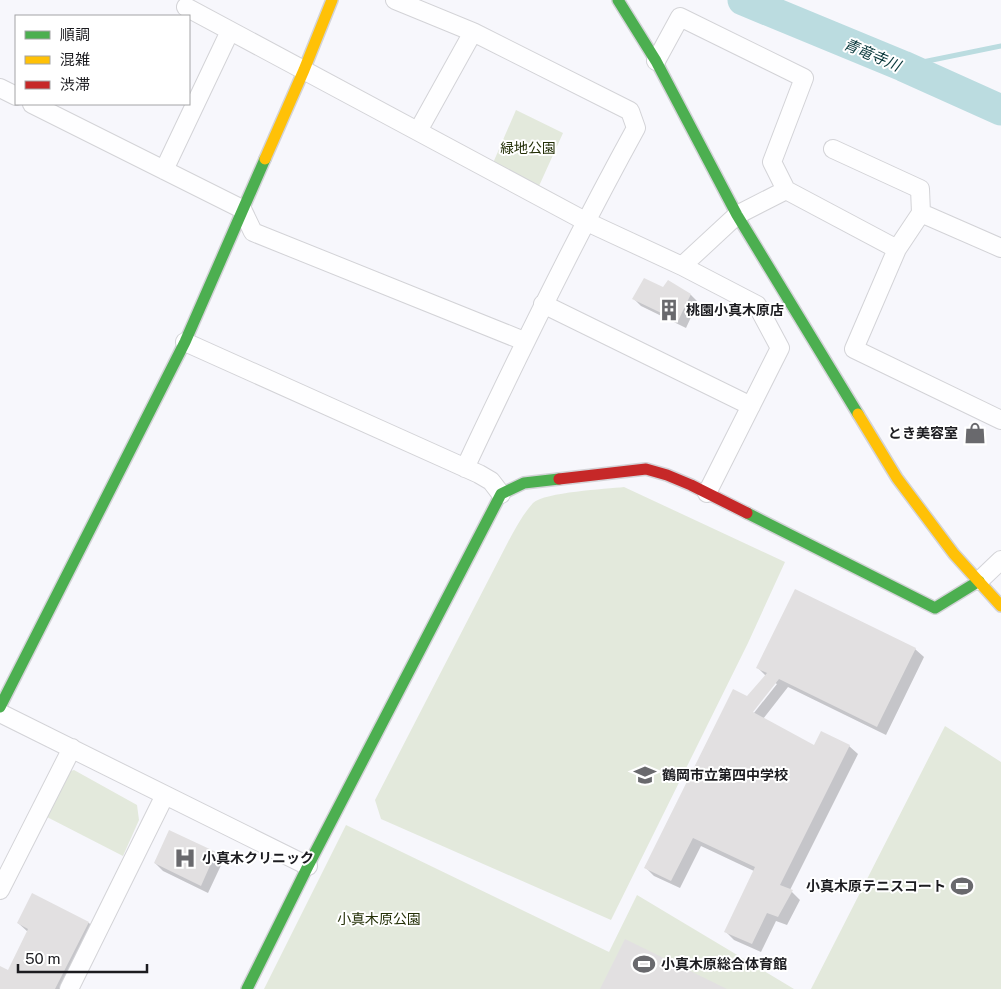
<svg xmlns="http://www.w3.org/2000/svg" width="1001" height="989" font-family="'Public Sans','Noto Sans JP',sans-serif">
<style>
.green{fill:#e3e9dc}
.shadow{fill:#0003;fill-rule:evenodd}
.lines{fill:none;stroke-linecap:round;stroke-linejoin:round}
.stream{stroke:#bbdce0;stroke-width:5}
.river{stroke:#bbdce0;stroke-width:31}
.building{fill:#e2e0e1}
.street-casing{stroke:#d3d3d7;stroke-width:20}
.fast-casing{stroke:#d3d3d7;stroke-width:14}
.slow-casing{stroke:#d3d3d7;stroke-width:14}
.jam-casing{stroke:#d3d3d7;stroke-width:14}
.street{stroke:#fefeff;stroke-width:18}
.fast{stroke:#4caf50;stroke-width:11}
.slow{stroke:#ffc107;stroke-width:11}
.jam{stroke:#c62828;stroke-width:11}
.labels{text-anchor:middle;stroke-width:4;stroke-linejoin:round;paint-order:stroke}
.park-label{font-size:14px;fill:#232f06;stroke:#fff}
.poi-label{font-size:14px;font-weight:bold;fill:#1c1c20;stroke:#fff;text-anchor:start}
.water-label{font-size:15px;font-style:italic;fill:#07373a;stroke:#fff}
</style>
<rect width="100%" height="100%" fill="#f7f7fc"/>
<!-- green -->
<path class="green" d="M 516,110 L 563,133 L 539,186 L 493,163 Z
M 624,487 L 785,562 L 748,643 L 611,920 L 381,819 L 375,800 L 508,542 C 515,529 523,514 533,503 C 545,492 606,489 624,487 Z
M 945,726 L 1001,762 L 1001,989 L 811,989 Z
M 74,770 L 137,805 L 139,820 L 123,856 L 45,816 L 65,773 Z
M 346,825 L 609,952 L 637,895 L 794,989 L 264,989 Z"/>
<!-- shadow -->
<path class="shadow" d="M 664,289 L 691,295 L 698,302 L 686,328 L 641,306 L 634,299 Z
M 915,649 L 924,657 L 886,735 L 788,687 L 763,719 L 815,747 L 849,746 L 858,754 L 790,890 L 800,900 L 787,925 L 776,921 L 761,952 L 734,940 L 726,932 L 754,871 L 701,846 L 680,888 L 654,876 L 645,867 L 747,697 L 766,676 L 758,668 ZM 775,683 L 777,684 L 750,718 L 748,717 Z
M 170,832 L 216,854 L 223,861 L 208,893 L 163,871 L 155,863 Z
M 18,923 L 89,923 L 99,933 L 70,989 L 0,989 L 0,967 L 9,971 L 28,932 Z"/>
<g class="lines">
<!-- stream -->
<path class="stream" d="M 903,66 L 1001,46"/>
<!-- river -->
<path class="river" d="M 743,0 L 903,66 L 1001,110"/>
</g>
<!-- building -->
<path class="building" d="M 644,278 L 663,287 L 668,280 L 691,294 L 678,321 L 632,299 Z
M 795,589 L 916,648 L 877,727 L 779,679 L 753,712 L 814,745 L 821,731 L 850,745 L 780,885 L 793,890 L 778,917 L 767,913 L 752,944 L 724,932 L 755,867 L 693,838 L 671,881 L 644,868 L 733,689 L 747,696 L 767,673 L 756,668 Z
M 169,830 L 216,852 L 201,886 L 154,863 Z
M 32,893 L 89,922 L 55,989 L 0,989 L 0,966 L 8,970 L 28,929 L 17,923 Z
M 625,939 L 727,989 L 600,989 Z"/>
<g class="lines">
<!-- street casing -->
<g class="street-casing">
<path id="street" d="M 395,0 L 473,32 L 630,111 L 636,128 C 575,239 519,353 465,468
M 186,7 L 585,221 L 682,266 L 737,215 L 786,190
M 656,61 L 680,17 L 804,78 L 772,162 L 786,190 L 897,249 L 854,349 L 1001,420
M 0,88 L 16,96
M 32,104 L 242,209 L 253,232 L 524,341
M 418,131 L 473,32
M 833,149 L 920,189 L 921,213 L 897,249
M 164,170 L 230,31
M 921,213 L 1001,248
M 682,266 L 757,305 L 780,348 L 707,493
M 543,304 L 751,406
M 185,342 L 479,474 L 491,481 L 501,494
M 979,581 L 1001,560
M 0,713 L 308,866
M 0,890 L 72,748
M 69,989 L 165,795"/>
</g>
<!-- fast casing -->
<g class="fast-casing">
<path id="fast" d="M 618,0 L 656,61 L 737,215 L 858,414
M 747,513 L 935,608 L 979,581
M 0,707 L 185,342 L 265,159
M 247,989 L 308,866 L 501,494 L 524,483 L 559,479"/>
</g>
<!-- slow casing -->
<g class="slow-casing">
<path id="slow" d="M 265,159 L 304,70 L 332,0
M 858,414 L 897,478 L 954,554 L 1001,606"/>
</g>
<!-- jam casing -->
<g class="jam-casing">
<path id="jam" d="M 559,479 L 646,469 L 667,475 L 691,485 L 747,513"/>
</g>
<!-- street -->
<use href="#street" class="street"/>
<!-- fast -->
<use href="#fast" class="fast"/>
<!-- slow -->
<use href="#slow" class="slow"/>
<!-- jam -->
<use href="#jam" class="jam"/>
</g>
<!-- icons -->
<defs>
<g id="building-bare" transform="scale(1.725)"><path d="M-4-6H4V6H1V3H-1V6H-4ZM-2.5-4.3h1.7v1.8h-1.7ZM.8-4.3h1.7v1.8H.8ZM-2.5-1h1.7V.8h-1.7ZM.8-1h1.7V.8H.8Z" fill="#69696d" stroke="#fff" stroke-width="2.5" paint-order="stroke"/></g>
<g id="shop-bare" transform="scale(1.725)"><path d="M-5-2.5h2.3a2.7 3.5 0 0 1 5.4 0H5L5.5 6h-11ZM-1.5-2.5h3a1.5 2.3 0 0 0-3 0Z" fill="#69696d" stroke="#fff" stroke-width="2.5" paint-order="stroke"/></g>
<g id="school-bare" transform="scale(1.725)"><path d="M0-5L7-2L0 1L-7-2ZM-4 1L0 2.5L4 1V4Q0 6-4 4Z" fill="#69696d" stroke="#fff" stroke-width="2.5" paint-order="stroke"/></g>
<g id="hospital-bare" transform="scale(1.725)"><path d="M-5-5h3v3.5h4V-5h3V5h-3V1.5h-4V5h-3Z" fill="#69696d" stroke="#fff" stroke-width="2.5" paint-order="stroke"/></g>
<g id="stadium-bare" transform="scale(1.725)"><path d="M0-5a6.5 5 0 1 0 0 10a6.5 5 0 1 0 0-10ZM-3.5-1.8h7v3.6h-7Z" fill="#69696d" stroke="#fff" stroke-width="2.5" paint-order="stroke"/></g>
</defs>
<g fill-rule="evenodd">
<use href="#building-bare" x="669" y="310"/>
<use href="#shop-bare" x="975" y="433"/>
<use href="#school-bare" x="645" y="775"/>
<use href="#hospital-bare" x="185" y="858"/>
<use href="#stadium-bare" x="962" y="886"/>
<use href="#stadium-bare" x="644" y="964"/>
</g>
<g class="labels">
<!-- park labels -->
<g class="park-label">
<text x="528" y="153">緑地公園</text>
<text x="379" y="924">小真木原公園</text>
</g>
<!-- poi labels -->
<g class="poi-label">
<text x="686" y="315">桃園小真木原店</text>
<text x="958" y="438" text-anchor="end">とき美容室</text>
<text x="662" y="780">鶴岡市立第四中学校</text>
<text x="202" y="863">小真木クリニック</text>
<text x="946" y="891" text-anchor="end">小真木原テニスコート</text>
<text x="661" y="969">小真木原総合体育館</text>
</g>
<!-- water labels -->
<g class="water-label">
<text transform="translate(872 55) rotate(23)" y="5">青竜寺川</text>
</g>
</g>
<!-- legend -->
<rect x="15" y="15" width="175" height="90" fill="#ffffff" stroke="#a4a4a6"/>
<rect x="25" y="31" width="25" height="8" fill="#4caf50" stroke="#a4a4a6"/>
<text x="60" y="40" font-size="15" fill="#1c1c20">順調</text>
<rect x="25" y="56" width="25" height="8" fill="#ffc107" stroke="#a4a4a6"/>
<text x="60" y="65" font-size="15" fill="#1c1c20">混雑</text>
<rect x="25" y="81" width="25" height="8" fill="#c62828" stroke="#a4a4a6"/>
<text x="60" y="90" font-size="15" fill="#1c1c20">渋滞</text>
<!-- scale -->
<path d="M18 964v8h129v-8" fill="none" stroke="#1c1c20" stroke-width="2.5"/>
<text x="25" y="964" font-size="15" fill="#1c1c20" stroke="#ffffff" stroke-width="4" paint-order="stroke">50 m</text>
</svg>
